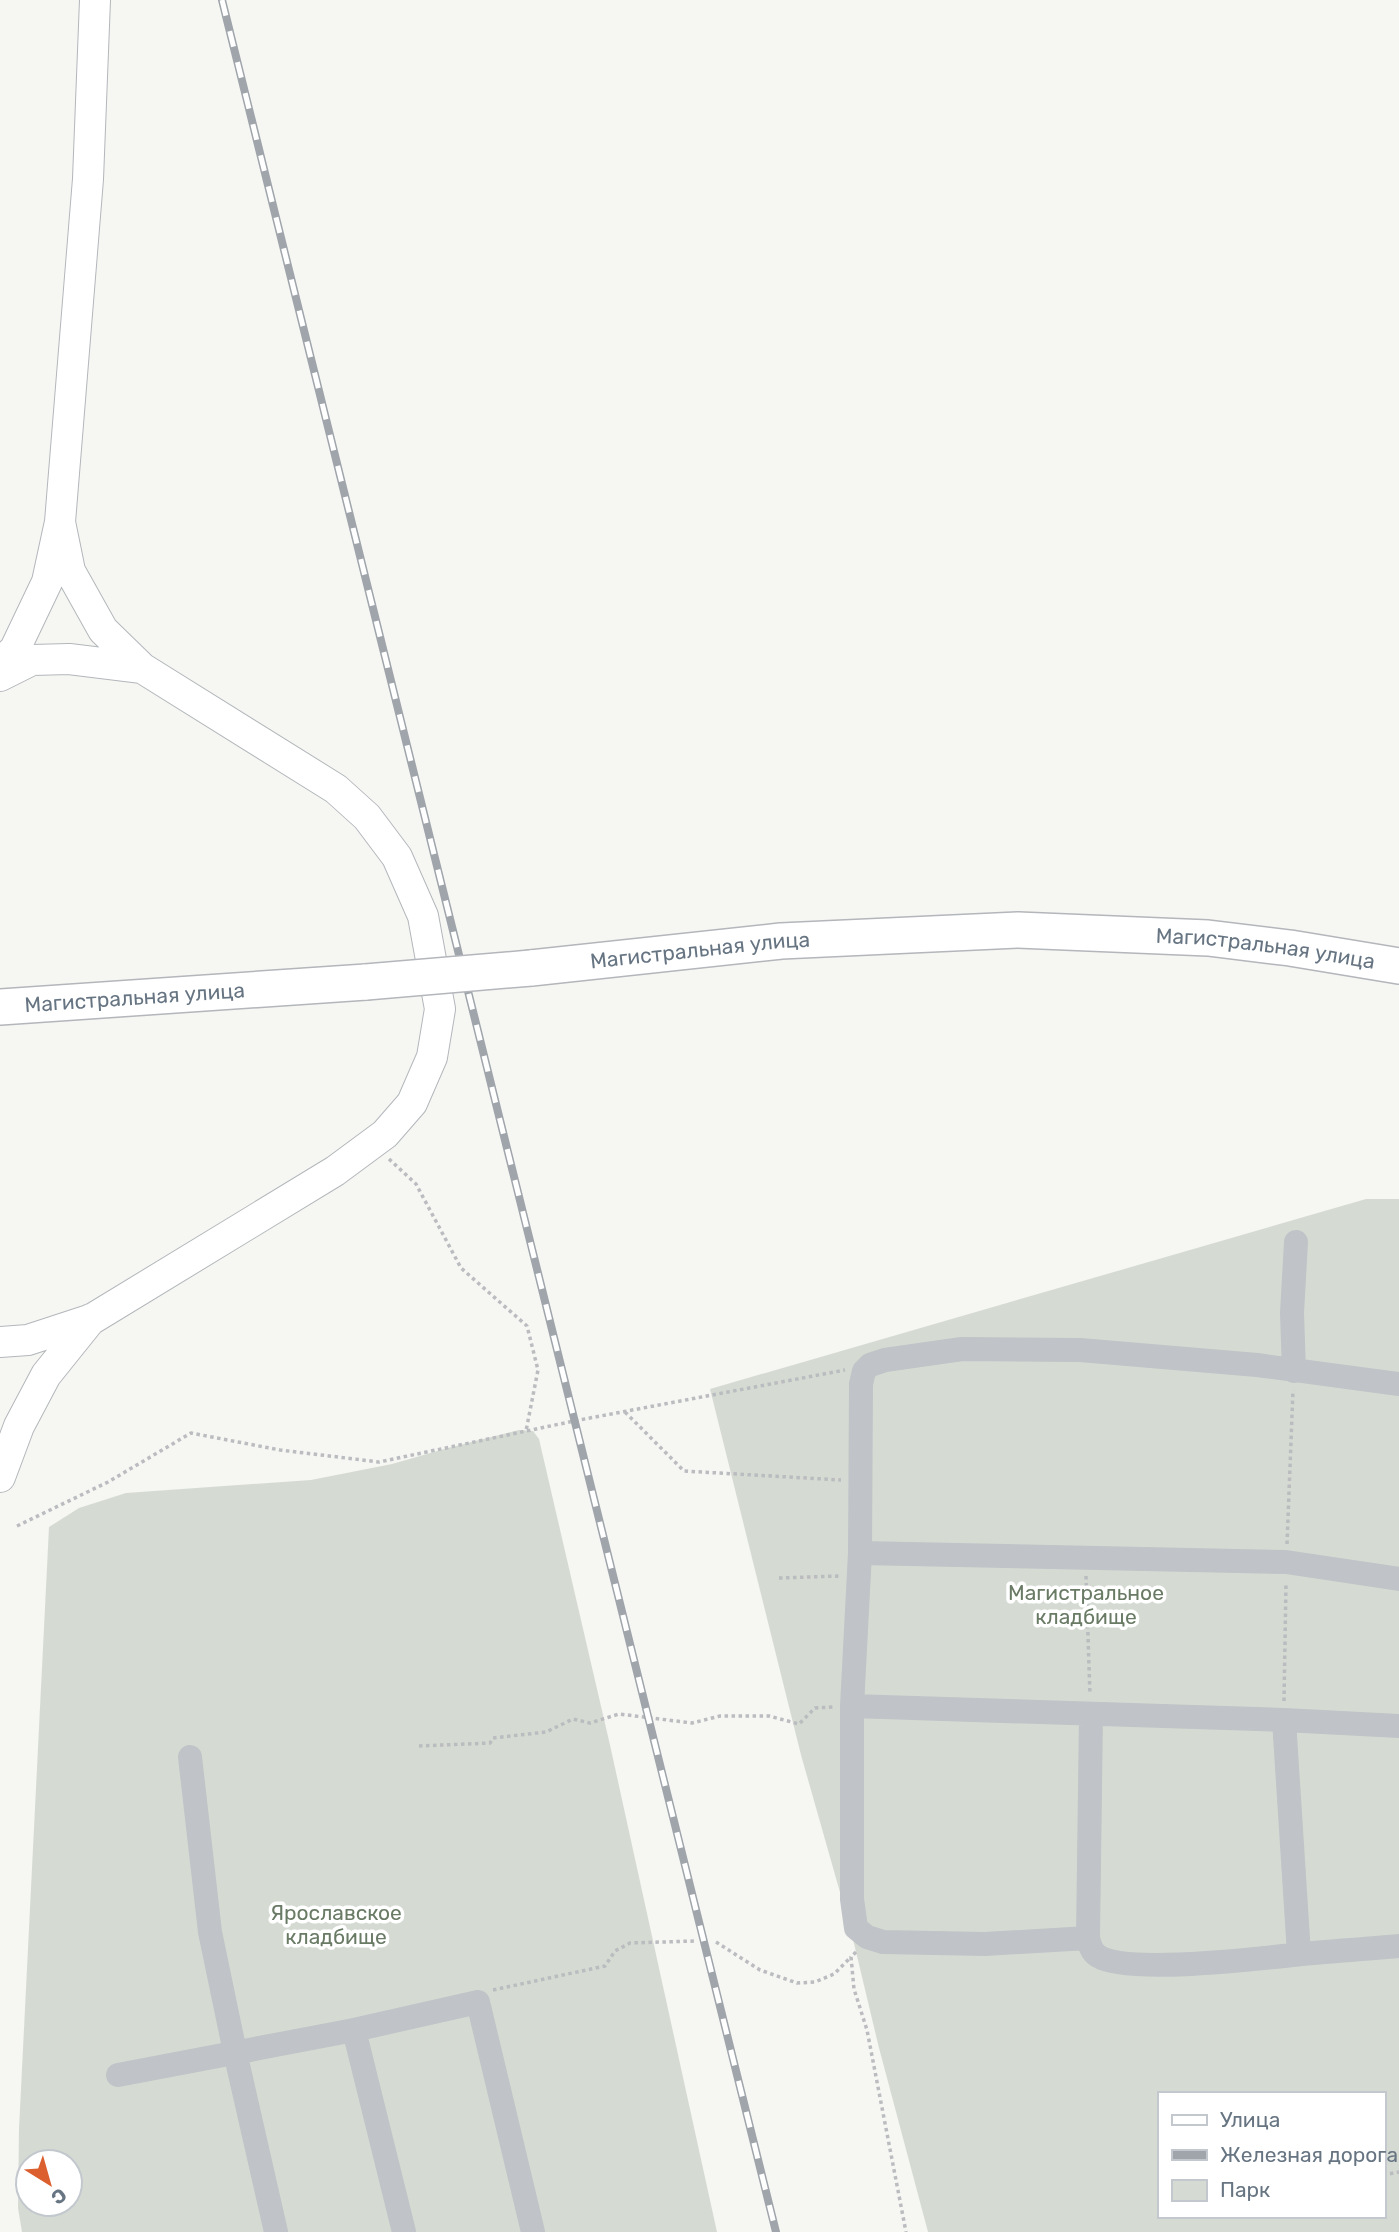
<svg xmlns="http://www.w3.org/2000/svg" width="1399" height="2232" font-family="Rubik,sans-serif">
<style>
.green{fill:#d5dbd3;fill-rule:evenodd}
.lines{fill:none;stroke-linecap:round;stroke-linejoin:round}
.major-casing{stroke:#b3b7bb;stroke-width:32}
.highway-casing{stroke:#b3b6ba;stroke-width:38}
.path{stroke:#babcbf;stroke-width:3.5;stroke-dasharray:3.5 3.5;stroke-linecap:butt}
.minor{stroke:#c0c3c7;stroke-width:24}
.major{stroke:#fff;stroke-width:30}
.highway{stroke:#fff;stroke-width:35}
.rail-casing{stroke:#9fa5ab;stroke-width:8}
.rail{stroke:#fff;stroke-width:5;stroke-dasharray:16;stroke-linecap:butt}
.highway-bridge-casing{stroke:#b3b6ba;stroke-width:38;stroke-linecap:butt}
.highway-bridge{stroke:#fff;stroke-width:35}
.labels{text-anchor:middle;stroke-width:7;stroke-linejoin:round;paint-order:stroke}
.street-label{font-size:21px;fill:#677583;stroke:#fff}
.park-label{font-size:21px;fill:#697a65;stroke:#fff}
</style>
<rect width="100%" height="100%" fill="#f6f6f3"/>
<!-- green -->
<path class="green" d="M 1366,1199 L 1399,1199 L 1399,2232 L 928,2232 L 879,2048 L 851,1931 L 801,1755 L 710,1389 ZM 1159,2094 L 1383,2094 L 1383,2216 L 1159,2216 Z
M 519,1430 L 533,1431 L 539,1439 L 610,1745 L 717,2232 L 22,2232 L 18,2208 L 19,2129 L 49,1527 L 79,1508 L 126,1493 L 311,1480 L 392,1464 L 448,1448 ZM 28,2162 L 70,2162 L 70,2204 L 28,2204 Z"/>
<g class="lines">
<!-- major casing -->
<g class="major-casing">
<path id="major" d="M 0,664 L 15,649 L 47,582 L 60,522 L 88,179 L 95,0
M 0,676 L 32,660 L 69,659 L 142,668
M 0,1342 L 28,1340 L 92,1319 L 335,1171 L 385,1134 L 412,1103 L 432,1057 L 440,1009 L 423,916 L 397,857 L 367,817 L 336,789 L 142,668 L 103,630 L 70,571 L 60,522
M 0,1477 L 19,1426 L 46,1375 L 91,1319"/>
</g>
<!-- highway casing -->
<g class="highway-casing">
<g id="highway">
<path id="s1" d="M 531,968 L 781,941 L 1018,930 L 1208,938 L 1290,948 L 1399,966"/>
<path id="s2" d="M 0,1007 L 366,982"/>
</g>
</g>
<!-- path -->
<path class="path" d="M 389,1159 L 416,1184 L 461,1268 L 527,1326 L 538,1370 L 526,1431
M 625,1412 L 684,1471 L 841,1480
M 17,1526 L 108,1482 L 191,1433 L 280,1450 L 379,1462 L 574,1421 L 845,1370
M 1287,1544 L 1293,1390
M 1086,1576 L 1090,1695
M 779,1578 L 839,1576
M 1284,1701 L 1286,1583
M 419,1746 L 490,1743 L 493,1738 L 546,1732 L 573,1719 L 590,1723 L 619,1714 L 692,1723 L 720,1716 L 769,1716 L 799,1724 L 815,1708 L 833,1707
M 716,1942 L 760,1970 L 797,1983 L 815,1982 L 834,1974 L 851,1957
M 856,1952 L 851,1957 L 854,1989 L 867,2030 L 906,2232
M 493,1990 L 605,1966 L 615,1951 L 630,1943 L 695,1941
M 1383,2175 L 1399,2172"/>
<!-- minor -->
<path class="minor" d="M 1294,1371 L 1292,1313 L 1296,1242
M 860,1553 L 1286,1562 L 1399,1579
M 852,1706 L 1284,1720 L 1399,1726
M 1091,1714 L 1088,1938 C 1090,1945 1091,1952 1098,1956 C 1127,1975 1264,1958 1302,1954 C 1334,1951 1367,1949 1399,1946
M 1284,1720 L 1299,1954
M 190,1757 L 210,1932 L 235,2052 L 276,2232
M 1088,1938 L 985,1944 L 883,1942 L 867,1937 L 856,1928 L 852,1899 L 852,1706 L 860,1553 L 861,1384 L 864,1371 L 870,1365 L 885,1360 L 962,1349 L 1080,1350 L 1257,1365 L 1399,1384
M 354,2030 L 478,2002 L 533,2232
M 118,2075 L 354,2030 L 404,2232"/>
<!-- major -->
<use href="#major" class="major"/>
<!-- highway -->
<use href="#highway" class="highway"/>
<!-- rail casing -->
<g class="rail-casing">
<path id="rail" d="M 222,0 L 776,2232"/>
</g>
<!-- rail -->
<use href="#rail" class="rail"/>
<!-- highway-bridge casing -->
<g class="highway-bridge-casing">
<path id="highway-bridge" d="M 366,982 L 531,968"/>
</g>
<!-- highway-bridge -->
<use href="#highway-bridge" class="highway-bridge"/>
</g>
<g class="labels">
<!-- street labels -->
<g class="street-label">
<text dy="7" stroke="none"><textPath href="#s1" startOffset="737">Магистральная улица</textPath></text>
<text dy="7" stroke="none"><textPath href="#s1" startOffset="170">Магистральная улица</textPath></text>
<text dy="7" stroke="none"><textPath href="#s2" startOffset="135">Магистральная улица</textPath></text>
</g>
<!-- park labels -->
<g class="park-label">
<text x="1086" y="1600">Магистральное<tspan x="1086" dy="24">кладбище</tspan></text>
<text x="336" y="1920">Ярославское<tspan x="336" dy="24">кладбище</tspan></text>
</g>
</g>
<!-- legend -->
<rect x="1158" y="2092" width="228" height="126" fill="#ffffff" stroke="#c2c8cd" stroke-width="2"/>
<rect x="1172" y="2115" width="35" height="10" fill="#ffffff" stroke="#c2c8cd" stroke-width="2"/>
<text x="1220" y="2127" font-size="21" fill="#677583">Улица</text>
<rect x="1172" y="2150" width="35" height="10" fill="#9fa5ab" stroke="#c2c8cd" stroke-width="2"/>
<text x="1220" y="2162" font-size="21" fill="#677583">Железная дорога</text>
<rect x="1172" y="2180" width="35" height="21" fill="#d5dbd3" stroke="#c2c8cd" stroke-width="2"/>
<text x="1220" y="2197" font-size="21" fill="#677583">Парк</text>
<!-- north arrow -->
<g transform="translate(49 2183) rotate(143)"><circle r="33" fill="#ffffff" stroke="#c2c8cd" stroke-width="2"/>
<path d="M0-5L12 26L0 18L-12 26Z" fill="#db5f2f"/>
<text y="-10" font-size="19" font-weight="bold" text-anchor="middle" fill="#677583">С</text>
</g>
</svg>
